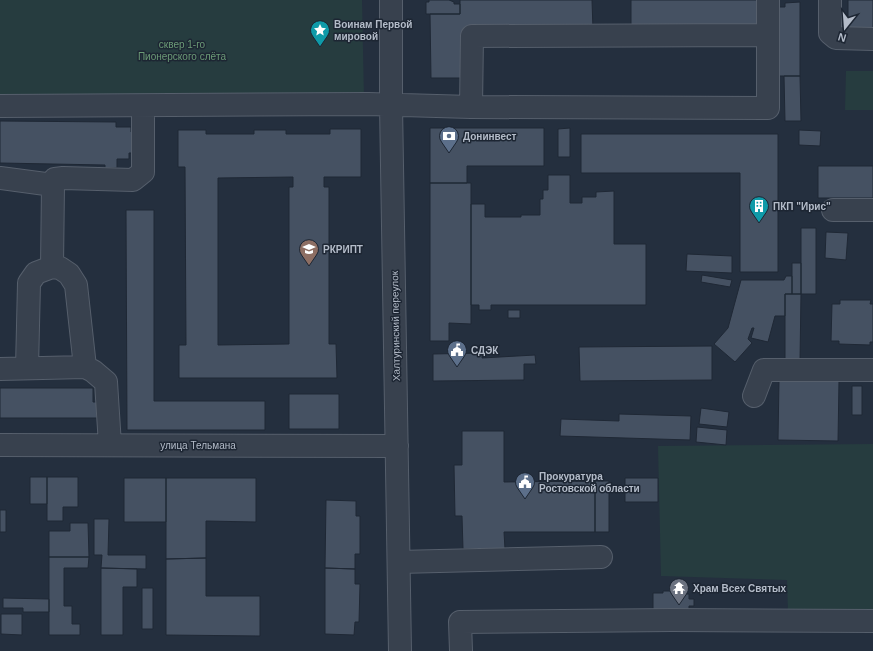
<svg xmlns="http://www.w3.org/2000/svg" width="873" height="651" font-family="Helvetica,sans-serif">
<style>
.green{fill:#263c3f}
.building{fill:#455162;stroke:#1f2835;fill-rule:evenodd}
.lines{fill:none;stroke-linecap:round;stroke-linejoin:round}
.minor-casing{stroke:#565f6c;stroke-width:24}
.minor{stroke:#38414e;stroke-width:22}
.labels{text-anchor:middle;stroke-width:3;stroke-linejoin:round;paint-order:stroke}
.poi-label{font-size:10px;font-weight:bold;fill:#b4bcc9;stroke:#1d2633;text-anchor:start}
.park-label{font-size:10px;fill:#6b9a76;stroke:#1d2633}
.street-label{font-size:10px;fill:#b4bcc9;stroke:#1d2633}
</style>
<rect width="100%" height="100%" fill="#242f3e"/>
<!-- green -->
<path class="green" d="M 0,0 L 362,0 L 364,99 L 0,99 Z
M 846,71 L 873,71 L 873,110 L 845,110 Z
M 873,444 L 873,614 L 788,613 L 787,580 L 661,576 L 658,446 Z"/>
<!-- building -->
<path class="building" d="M 429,0 L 449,0 L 454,2 L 454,4 L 460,4 L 460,14 L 426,14 L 426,2 L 429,2 Z
M 460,0 L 592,0 L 593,30 L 463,31 L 464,78 L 431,78 L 430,14 L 460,14 Z
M 631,0 L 762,0 L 763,28 L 631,30 Z
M 848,0 L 873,0 L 873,30 L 848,30 Z
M 800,2 L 800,76 L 774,76 L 777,7 L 785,7 L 785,3 Z
M 784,76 L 800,76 L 801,121 L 785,121 Z
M 0,121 L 116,122 L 116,127 L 131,127 L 131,132 L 140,132 L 140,153 L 129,153 L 129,159 L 117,159 L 117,168 L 105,168 L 105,165 L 0,163 Z
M 430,128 L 544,128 L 544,166 L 467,166 L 467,183 L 430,183 Z
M 570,128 L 570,157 L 558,157 L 558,129 Z
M 330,129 L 361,129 L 361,177 L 324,177 L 324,187 L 329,187 L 329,344 L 336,344 L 337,378 L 179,378 L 179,345 L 186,345 L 185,167 L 178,167 L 178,130 L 206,130 L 206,134 L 254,134 L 254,130 L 286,130 L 286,134 L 330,134 ZM 293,177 L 293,187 L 289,187 L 289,344 L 218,345 L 218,178 Z
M 799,130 L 821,131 L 820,146 L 799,145 Z
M 581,134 L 778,134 L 778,272 L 740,272 L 740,173 L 581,173 Z
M 818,166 L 873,166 L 873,198 L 818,198 Z
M 548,175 L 570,175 L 570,203 L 582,203 L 582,197 L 596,197 L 596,192 L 614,191 L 614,244 L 646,244 L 646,305 L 491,305 L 491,310 L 479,310 L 479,305 L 471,305 L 471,204 L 485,204 L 485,217 L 521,217 L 521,215 L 540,215 L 540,199 L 543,199 L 543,190 L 548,190 Z
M 430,183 L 471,183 L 471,324 L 449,323 L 449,341 L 430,341 Z
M 126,210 L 154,210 L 154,401 L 265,401 L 265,430 L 127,430 Z
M 801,228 L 816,228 L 816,294 L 801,294 Z
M 826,232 L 848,233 L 846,260 L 825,258 Z
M 687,254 L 732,256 L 732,273 L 686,271 Z
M 792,263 L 801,263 L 801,294 L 792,294 Z
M 702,275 L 732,280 L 730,287 L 701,282 Z
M 786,276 L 792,276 L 792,294 L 785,294 L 785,316 L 775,316 L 768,342 L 751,338 L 754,328 L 752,328 L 748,339 L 752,343 L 735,362 L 714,344 L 728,328 L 741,280 L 784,280 Z
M 785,294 L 801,294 L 800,361 L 785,361 Z
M 840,300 L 871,300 L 870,304 L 873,304 L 873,342 L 870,342 L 870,345 L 839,344 L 839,341 L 831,341 L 832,304 L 840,304 Z
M 508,310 L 520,310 L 520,318 L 508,318 Z
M 712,346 L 712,380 L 580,381 L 579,347 Z
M 482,353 L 482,358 L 535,355 L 536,364 L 524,364 L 524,380 L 433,381 L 433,354 Z
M 779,380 L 839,381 L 838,441 L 778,440 Z
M 852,386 L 862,386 L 862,415 L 852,415 Z
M 0,388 L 93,388 L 93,402 L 97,402 L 97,418 L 0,418 Z
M 289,394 L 339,394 L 339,429 L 289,429 Z
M 701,408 L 729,412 L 727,427 L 699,424 Z
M 619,414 L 691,416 L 690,440 L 560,436 L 561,419 L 619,421 Z
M 697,427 L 727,430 L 726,445 L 696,442 Z
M 462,431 L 504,431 L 504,482 L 595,481 L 595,532 L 504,532 L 505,549 L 463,549 L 462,516 L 455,516 L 454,465 L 462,465 Z
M 30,477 L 47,477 L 47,504 L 30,504 Z
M 47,477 L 78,477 L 78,507 L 63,507 L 63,521 L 47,521 Z
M 124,478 L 166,478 L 166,522 L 124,522 Z
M 166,478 L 256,478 L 256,522 L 206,521 L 206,558 L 166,559 Z
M 625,478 L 658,478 L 658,502 L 625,502 Z
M 595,481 L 609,481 L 609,532 L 595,532 Z
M 326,500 L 356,501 L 356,516 L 360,516 L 360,554 L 355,554 L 355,569 L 325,568 Z
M 0,510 L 6,510 L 6,532 L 0,532 Z
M 94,519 L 109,519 L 108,555 L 146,555 L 146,569 L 101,568 L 102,555 L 94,555 Z
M 70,523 L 88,523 L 89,557 L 49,557 L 49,531 L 70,531 Z
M 49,557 L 89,557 L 88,568 L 64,568 L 64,606 L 72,606 L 72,624 L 80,624 L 80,635 L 49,635 Z
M 206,558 L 206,596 L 260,596 L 260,636 L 166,635 L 166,559 Z
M 101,568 L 137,569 L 137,587 L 123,587 L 123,635 L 101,635 Z
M 325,568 L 355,569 L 355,584 L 360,584 L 359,622 L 355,622 L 354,635 L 325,634 Z
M 142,588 L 153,588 L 153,629 L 142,629 Z
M 663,591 L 681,591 L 680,594 L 689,594 L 689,599 L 694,599 L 694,606 L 689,606 L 689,611 L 653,610 L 653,593 L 663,593 Z
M 3,598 L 49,599 L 49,612 L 23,612 L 23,608 L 3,608 Z
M 1,614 L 22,614 L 22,635 L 1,634 Z"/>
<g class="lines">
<!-- minor casing -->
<g class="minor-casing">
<path id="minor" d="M 391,0 L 391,105 L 400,651
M 830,0 L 830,33 L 836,38 L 873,39
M 0,106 L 368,104 L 471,107 L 768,108 L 768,0
M 471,107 L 472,36 L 768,35
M 0,178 L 53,185
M 833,210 L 873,210
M 52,267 L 53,185 L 55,179 L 63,178 L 133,180 L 143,172 L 143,106
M 27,368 L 29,283 L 36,273 L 52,267 L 60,268 L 69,274 L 76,285 L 85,367
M 0,369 L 85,367 L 93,371 L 106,382 L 110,445
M 754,396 L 764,370 L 873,370
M 0,445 L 397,446
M 399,562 L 601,557
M 461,651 L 460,622 L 672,620 L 873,621"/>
</g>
<!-- minor -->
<use href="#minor" class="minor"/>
</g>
<!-- icons -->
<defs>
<g id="sight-pin" transform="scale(1)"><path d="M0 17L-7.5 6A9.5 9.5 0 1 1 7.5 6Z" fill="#0f9aa8" stroke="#1d2633"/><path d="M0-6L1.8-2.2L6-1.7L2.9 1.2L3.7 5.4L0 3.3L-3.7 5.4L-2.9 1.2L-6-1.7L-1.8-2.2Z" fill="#fff"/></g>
<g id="bank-pin" transform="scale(1)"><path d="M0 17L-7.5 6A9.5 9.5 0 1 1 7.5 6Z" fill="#5c6f8a" stroke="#1d2633"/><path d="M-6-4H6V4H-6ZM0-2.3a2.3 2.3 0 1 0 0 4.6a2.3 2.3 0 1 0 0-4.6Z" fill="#fff"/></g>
<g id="building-pin" transform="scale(1)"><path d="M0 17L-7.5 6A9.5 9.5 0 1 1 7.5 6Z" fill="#0f9aa8" stroke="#1d2633"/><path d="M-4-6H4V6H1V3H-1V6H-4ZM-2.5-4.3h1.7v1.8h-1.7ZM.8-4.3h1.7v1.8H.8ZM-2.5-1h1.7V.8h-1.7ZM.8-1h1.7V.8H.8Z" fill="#fff"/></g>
<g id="university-pin" transform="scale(1)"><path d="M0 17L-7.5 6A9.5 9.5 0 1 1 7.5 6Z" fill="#8d6e63" stroke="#1d2633"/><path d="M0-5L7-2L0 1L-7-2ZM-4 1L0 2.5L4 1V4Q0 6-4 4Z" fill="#fff"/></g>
<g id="civic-pin" transform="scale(1)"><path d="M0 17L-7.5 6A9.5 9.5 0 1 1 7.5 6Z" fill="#5c6f8a" stroke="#1d2633"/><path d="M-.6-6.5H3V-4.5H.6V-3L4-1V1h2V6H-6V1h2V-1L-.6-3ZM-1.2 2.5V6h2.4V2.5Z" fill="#fff"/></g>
<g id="temple-pin" transform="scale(1)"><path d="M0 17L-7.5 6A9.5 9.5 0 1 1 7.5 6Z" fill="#6b7280" stroke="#1d2633"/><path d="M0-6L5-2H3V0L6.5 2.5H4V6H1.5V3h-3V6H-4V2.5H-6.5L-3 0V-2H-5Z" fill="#fff"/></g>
</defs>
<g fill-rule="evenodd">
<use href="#sight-pin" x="320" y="30"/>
<use href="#bank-pin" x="449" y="136"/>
<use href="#building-pin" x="759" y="206"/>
<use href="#university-pin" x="309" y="249"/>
<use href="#civic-pin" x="457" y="350"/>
<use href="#civic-pin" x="525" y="482"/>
<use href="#temple-pin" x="679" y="588"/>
</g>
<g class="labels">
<!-- poi labels -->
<g class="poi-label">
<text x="334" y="28">Воинам Первой<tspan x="334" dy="12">мировой</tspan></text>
<text x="463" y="140">Донинвест</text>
<text x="773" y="210">ПКП "Ирис"</text>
<text x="323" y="253">РКРИПТ</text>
<text x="471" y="354">СДЭК</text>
<text x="539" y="480">Прокуратура<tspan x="539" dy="12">Ростовской области</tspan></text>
<text x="693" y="592">Храм Всех Святых</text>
</g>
<!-- park labels -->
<g class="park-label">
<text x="182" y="48">сквер 1-го<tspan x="182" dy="12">Пионерского слёта</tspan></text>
</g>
<!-- street labels -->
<g class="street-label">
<text transform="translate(395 326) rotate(-91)" y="4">Халтуринский переулок</text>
<text x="198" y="449">улица Тельмана</text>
</g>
</g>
<!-- north arrow -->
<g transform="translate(845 28) rotate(197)" stroke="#1d2633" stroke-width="3" paint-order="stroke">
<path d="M0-3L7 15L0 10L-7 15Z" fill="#b4bcc9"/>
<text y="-6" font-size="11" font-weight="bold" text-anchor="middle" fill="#b4bcc9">N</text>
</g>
</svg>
